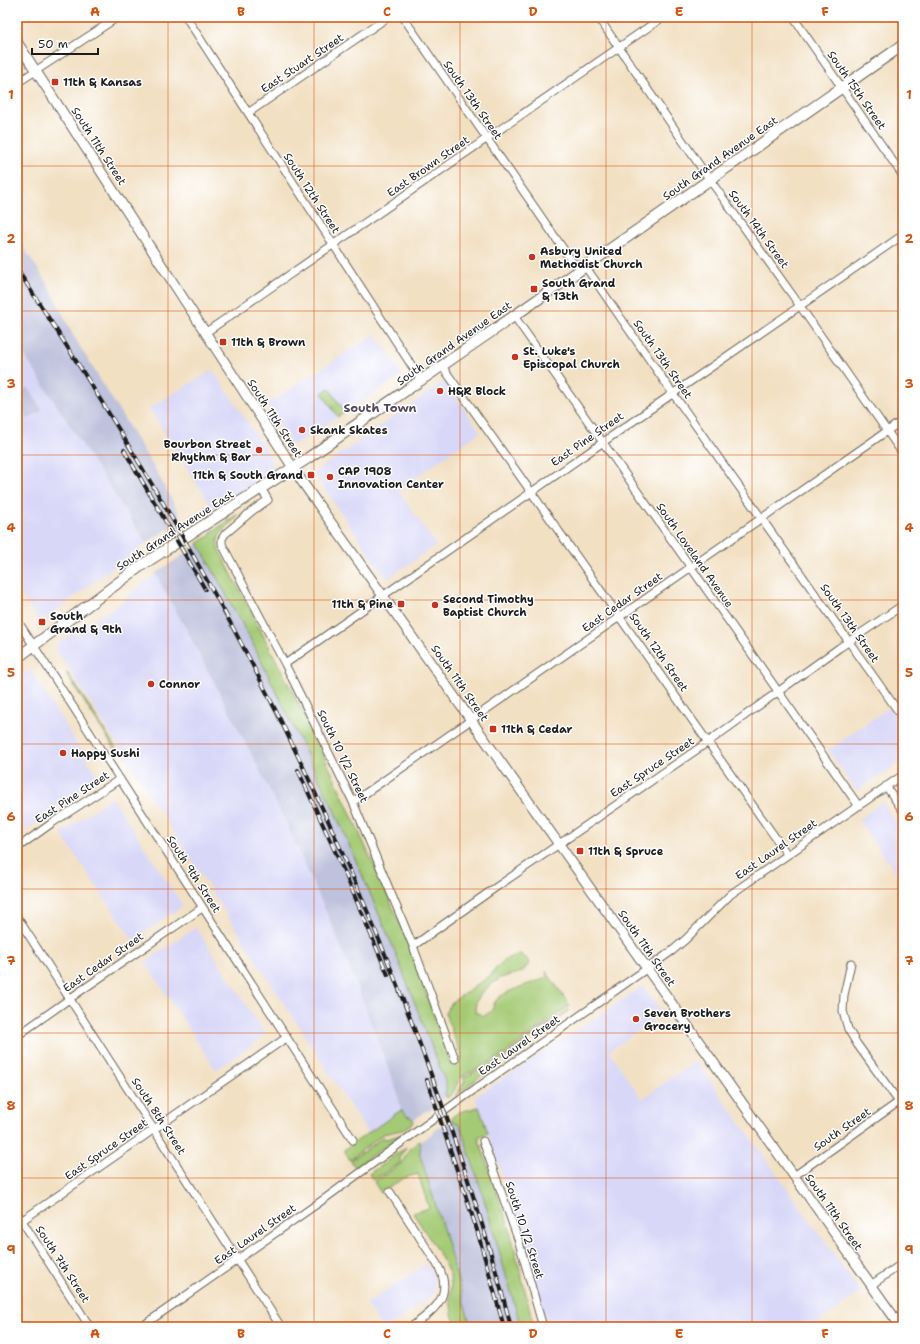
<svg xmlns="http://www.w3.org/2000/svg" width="920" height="1344" font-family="'Shantell Sans',sans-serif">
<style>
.built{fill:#d8d7f8}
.industrial{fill:#bfc2dd}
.green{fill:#a5ca74;stroke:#607348}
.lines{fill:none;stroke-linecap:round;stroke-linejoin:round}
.minor-casing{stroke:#676156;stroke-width:9}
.tertiary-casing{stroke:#676156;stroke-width:11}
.secondary-casing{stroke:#676156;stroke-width:12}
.minor{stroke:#fff;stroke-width:7}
.tertiary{stroke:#fff;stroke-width:9}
.secondary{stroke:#fff;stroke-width:10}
.rail-casing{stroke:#1c1c1c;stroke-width:4}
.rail{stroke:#fff;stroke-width:2.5;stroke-dasharray:8;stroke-linecap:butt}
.grid{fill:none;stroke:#d4530e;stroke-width:1;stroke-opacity:0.55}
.poi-dot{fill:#c8321e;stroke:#fff;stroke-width:1.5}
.labels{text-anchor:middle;stroke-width:3;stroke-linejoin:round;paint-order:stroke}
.street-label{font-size:11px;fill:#1c1c1c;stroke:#fff}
.poi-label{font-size:11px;font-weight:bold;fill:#1c1c1c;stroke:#fff;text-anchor:start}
.neighbourhood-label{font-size:12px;font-weight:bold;fill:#53475a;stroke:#fff}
.neatline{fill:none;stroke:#d4530e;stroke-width:1.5}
.grid-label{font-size:13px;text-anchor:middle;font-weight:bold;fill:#d4530e}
</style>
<rect width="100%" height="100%" fill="#fff"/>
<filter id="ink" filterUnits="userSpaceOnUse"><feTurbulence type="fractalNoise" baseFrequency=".025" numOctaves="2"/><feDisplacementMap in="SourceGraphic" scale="8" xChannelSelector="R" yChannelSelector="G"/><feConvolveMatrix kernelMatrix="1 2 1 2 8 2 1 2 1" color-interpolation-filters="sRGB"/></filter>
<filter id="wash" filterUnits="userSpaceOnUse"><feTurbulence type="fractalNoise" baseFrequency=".012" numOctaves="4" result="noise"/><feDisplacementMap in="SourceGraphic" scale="16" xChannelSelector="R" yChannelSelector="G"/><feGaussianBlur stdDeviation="0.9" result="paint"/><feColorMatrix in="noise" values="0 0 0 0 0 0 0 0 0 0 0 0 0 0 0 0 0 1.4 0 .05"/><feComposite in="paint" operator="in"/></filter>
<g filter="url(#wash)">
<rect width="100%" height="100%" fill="#f2e0c3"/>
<!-- built -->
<path class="built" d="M 375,334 L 402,375 L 293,446 L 267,404 Z
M 17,344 L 146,543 L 45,619 L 38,618 L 35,615 L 17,588 Z
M 213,370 L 270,456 L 273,470 L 213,509 L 149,408 Z
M 445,381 L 480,432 L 398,490 L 436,545 L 387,579 L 313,473 Z
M 155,574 L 186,629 L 255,761 L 287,825 L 331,923 L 362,999 L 397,1092 L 401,1110 L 368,1134 L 63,660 L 55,651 L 57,644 L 112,609 Z
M 30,670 L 99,778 L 50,811 L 44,818 L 17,836 L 17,679 Z
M 890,707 L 903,725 L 903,761 L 858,790 L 855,789 L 828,750 Z
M 112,797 L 183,906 L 133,940 L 61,834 Z
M 882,802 L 903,832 L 903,866 L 895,872 L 858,820 Z
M 196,927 L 266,1035 L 216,1070 L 145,962 Z
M 643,986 L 663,1014 L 609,1051 L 642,1099 L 696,1061 L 861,1292 L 812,1327 L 548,1327 L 513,1208 L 475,1097 Z
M 426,1264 L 433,1274 L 435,1282 L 434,1292 L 430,1297 L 388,1327 L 381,1327 L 366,1304 Z"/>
<!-- industrial -->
<path class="industrial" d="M 17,237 L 50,288 L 73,335 L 156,471 L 179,513 L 179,522 L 146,543 L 17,344 Z
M 28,387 L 42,410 L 28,419 L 17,402 L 17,394 Z
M 198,543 L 252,642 L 334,810 L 394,949 L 443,1076 L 446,1084 L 446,1091 L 445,1093 L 447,1098 L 445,1099 L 444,1097 L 432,1106 L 433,1108 L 428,1112 L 427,1110 L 413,1120 L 412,1118 L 407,1116 L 401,1110 L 397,1092 L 362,999 L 331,923 L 287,825 L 255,761 L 186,629 L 155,574 L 165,567 L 195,547 L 194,546 Z
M 452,1119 L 453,1122 L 460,1126 L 482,1192 L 521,1327 L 471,1327 L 419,1152 L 421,1146 L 420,1142 L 434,1132 L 434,1130 Z"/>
<!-- green -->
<path class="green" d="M 329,388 L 345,412 L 338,417 L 322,393 Z
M 237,515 L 237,517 C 227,527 216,533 218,548 L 306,718 L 345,801 L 407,939 L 450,1063 L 462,1058 L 445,1013 L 452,1002 L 490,976 L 498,966 L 508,958 L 520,954 L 527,959 L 529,964 L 522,972 L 500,978 L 482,992 L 476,1002 L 475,1012 L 484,1016 C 497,1009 490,1008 497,999 C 505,991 532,983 544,979 L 547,974 L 546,971 L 570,1006 L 538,1028 L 506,1053 L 461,1077 L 452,1094 L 447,1098 L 445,1093 C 448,1088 445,1082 443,1076 L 394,949 L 334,810 L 252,642 L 198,543 L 211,535 L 210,533 Z
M 67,672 L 120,754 L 117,753 L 67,675 Z
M 569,1010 L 569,1011 L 541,1030 L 455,1096 L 465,1081 L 463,1078 L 508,1054 L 540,1029 Z
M 479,1107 L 488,1133 L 478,1137 L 510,1230 L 534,1327 L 521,1327 L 482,1192 L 460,1126 L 457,1123 L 453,1122 L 452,1117 L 459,1112 Z
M 401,1110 L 407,1116 L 412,1118 L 414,1122 L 402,1130 L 383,1134 L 350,1160 L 344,1150 Z
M 403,1134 L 355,1167 L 351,1161 L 383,1137 L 386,1139 Z
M 420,1141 C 422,1146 419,1149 420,1155 L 445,1235 L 471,1327 L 456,1327 L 452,1314 L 450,1298 L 451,1285 L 450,1275 L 440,1255 L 413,1213 L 429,1208 L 418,1174 L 404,1178 L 381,1193 L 374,1182 L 402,1163 L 409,1149 Z
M 406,1147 L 399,1158 L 401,1162 L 373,1180 L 369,1174 Z"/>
</g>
<g filter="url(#ink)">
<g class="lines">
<!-- minor casing -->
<g class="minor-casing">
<path id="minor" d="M 186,17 L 421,380
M 403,17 L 573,263 L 585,266 L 667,385 L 903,718
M 598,17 L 700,166 L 793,296 L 903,454
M 793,17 L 903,176
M 17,83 L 118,17
M 248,113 L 388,17
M 514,316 L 858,805
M 205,333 L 663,17
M 442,366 L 787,854
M 261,488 L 268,500 L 252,511 L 225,534 L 222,539 L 222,544 L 285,664 L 353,802 L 413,946 L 455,1059
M 17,620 L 353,1140
M 285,664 L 665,399 L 903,235
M 886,786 L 903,811
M 353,802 L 903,420
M 17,848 L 52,823 L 120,779
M 17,917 L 281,1327
M 413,946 L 492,890 L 708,742 L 839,648 L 903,605
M 851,963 L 844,995 L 843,1011 L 848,1029 L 857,1044 L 899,1102
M 17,1036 L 82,990 L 202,908
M 483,1141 L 518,1239 L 543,1327
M 794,1176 L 903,1099
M 390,1192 L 437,1264 C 455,1295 435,1310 411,1327
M 17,1213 L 90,1327
M 17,1224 L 286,1038
M 871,1285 L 903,1263
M 141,1327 L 327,1197 L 468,1094 L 672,951 L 686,939 L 731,894 L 903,775"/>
</g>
<!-- tertiary casing -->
<g class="tertiary-casing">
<path id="tertiary" d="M 17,42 L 303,483 L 901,1327"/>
</g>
<!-- secondary casing -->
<g class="secondary-casing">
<path id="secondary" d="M 17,658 L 142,565 L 308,458 L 514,316 L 903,45"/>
</g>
<!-- minor -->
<use href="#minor" class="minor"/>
<!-- tertiary -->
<use href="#tertiary" class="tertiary"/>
<!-- secondary -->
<use href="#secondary" class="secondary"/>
<!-- rail casing -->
<g class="rail-casing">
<path id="rail" d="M 17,269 C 77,361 136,454 190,550 C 285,716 364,890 429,1069 C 460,1152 489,1241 511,1327
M 124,450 L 205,589
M 298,770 L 344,871 L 388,975
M 427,1080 L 477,1230 L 504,1327"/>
</g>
<!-- rail -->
<use href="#rail" class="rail"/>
</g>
</g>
<!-- grid -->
<path class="grid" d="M 168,17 L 168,1327M 314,17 L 314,1327M 460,17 L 460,1327M 606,17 L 606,1327M 752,17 L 752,1327M 17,166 L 903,166M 17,311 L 903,311M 17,455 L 903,455M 17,600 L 903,600M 17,744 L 903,744M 17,889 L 903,889M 17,1033 L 903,1033M 17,1178 L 903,1178"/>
<!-- markers -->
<g class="poi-dot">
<rect x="51" y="78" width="8" height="8" rx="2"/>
<circle cx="532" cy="257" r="4"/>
<rect x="530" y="285" width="8" height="8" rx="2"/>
<rect x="219" y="338" width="8" height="8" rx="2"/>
<circle cx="515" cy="357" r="4"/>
<circle cx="440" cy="391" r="4"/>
<circle cx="302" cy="430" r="4"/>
<circle cx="259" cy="450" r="4"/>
<rect x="307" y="471" width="8" height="8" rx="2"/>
<circle cx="330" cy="477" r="4"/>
<rect x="397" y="600" width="8" height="8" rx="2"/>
<circle cx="435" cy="605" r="4"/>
<rect x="38" y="618" width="8" height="8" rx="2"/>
<circle cx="151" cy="684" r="4"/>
<rect x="489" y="725" width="8" height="8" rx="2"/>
<circle cx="63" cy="753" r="4"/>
<rect x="576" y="847" width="8" height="8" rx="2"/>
<circle cx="636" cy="1019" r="4"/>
</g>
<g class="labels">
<!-- street labels -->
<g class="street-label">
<text transform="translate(302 63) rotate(-34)" y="4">East Stuart Street</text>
<text transform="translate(857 90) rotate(55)" y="4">South 15th Street</text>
<text transform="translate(473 100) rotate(55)" y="4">South 13th Street</text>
<text transform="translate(99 146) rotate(57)" y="4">South 11th Street</text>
<text transform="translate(720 158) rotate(-35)" y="4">South Grand Avenue East</text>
<text transform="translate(428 166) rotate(-35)" y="4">East Brown Street</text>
<text transform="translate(312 193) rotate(57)" y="4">South 12th Street</text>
<text transform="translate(759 229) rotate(54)" y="4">South 14th Street</text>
<text transform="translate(454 343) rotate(-35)" y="4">South Grand Avenue East</text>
<text transform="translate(663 359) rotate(55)" y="4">South 13th Street</text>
<text transform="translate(275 418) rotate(57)" y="4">South 11th Street</text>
<text transform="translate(587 439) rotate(-35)" y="4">East Pine Street</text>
<text transform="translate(175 530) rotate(-33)" y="4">South Grand Avenue East</text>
<text transform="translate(695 555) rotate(55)" y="4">South Loveland Avenue</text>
<text transform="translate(622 602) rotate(-35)" y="4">East Cedar Street</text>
<text transform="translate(850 623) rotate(55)" y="4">South 13th Street</text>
<text transform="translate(659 652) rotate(55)" y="4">South 12th Street</text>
<text transform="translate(460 683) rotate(55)" y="4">South 11th Street</text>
<text transform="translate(343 756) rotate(64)" y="4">South 10 1/2 Street</text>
<text transform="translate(652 767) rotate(-34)" y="4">East Spruce Street</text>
<text transform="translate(72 797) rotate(-33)" y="4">East Pine Street</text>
<text transform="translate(776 849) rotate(-35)" y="4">East Laurel Street</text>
<text transform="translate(194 874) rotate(57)" y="4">South 9th Street</text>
<text transform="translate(647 948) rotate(55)" y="4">South 11th Street</text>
<text transform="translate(103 962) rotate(-35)" y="4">East Cedar Street</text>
<text transform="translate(519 1045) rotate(-35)" y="4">East Laurel Street</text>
<text transform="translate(159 1116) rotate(57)" y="4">South 8th Street</text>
<text transform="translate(842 1129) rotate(-35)" y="4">South Street</text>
<text transform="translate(106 1149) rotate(-35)" y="4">East Spruce Street</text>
<text transform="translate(834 1212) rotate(55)" y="4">South 11th Street</text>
<text transform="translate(525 1230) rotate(72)" y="4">South 10 1/2 Street</text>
<text transform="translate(255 1234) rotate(-35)" y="4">East Laurel Street</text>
<text transform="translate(63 1264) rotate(57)" y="4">South 7th Street</text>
</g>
<!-- poi labels -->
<g class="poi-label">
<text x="63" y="86">11th &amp; Kansas</text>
<text x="540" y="255">Asbury United<tspan x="540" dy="13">Methodist Church</tspan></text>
<text x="542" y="287">South Grand<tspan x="542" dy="13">&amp; 13th</tspan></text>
<text x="231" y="346">11th &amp; Brown</text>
<text x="523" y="355">St. Luke's<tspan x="523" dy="13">Episcopal Church</tspan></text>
<text x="448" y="395">H&amp;R Block</text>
<text x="310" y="434">Skank Skates</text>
<text x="251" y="448" text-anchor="end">Bourbon Street<tspan x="251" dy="13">Rhythm &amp; Bar</tspan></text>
<text x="338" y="475">CAP 1908<tspan x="338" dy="13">Innovation Center</tspan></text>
<text x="303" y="479" text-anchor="end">11th &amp; South Grand</text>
<text x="443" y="603">Second Timothy<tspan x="443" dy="13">Baptist Church</tspan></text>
<text x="393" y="608" text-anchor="end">11th &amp; Pine</text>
<text x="50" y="620">South<tspan x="50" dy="13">Grand &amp; 9th</tspan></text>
<text x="159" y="688">Connor</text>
<text x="501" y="733">11th &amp; Cedar</text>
<text x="71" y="757">Happy Sushi</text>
<text x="588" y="855">11th &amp; Spruce</text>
<text x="644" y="1017">Seven Brothers<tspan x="644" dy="13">Grocery</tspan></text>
</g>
<!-- neighbourhood labels -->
<g class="neighbourhood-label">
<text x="380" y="412">South Town</text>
</g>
</g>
<!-- margin -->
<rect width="920" height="1344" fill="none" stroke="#fff" stroke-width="44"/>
<!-- scale -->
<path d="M32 48v6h66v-6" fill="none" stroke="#1c1c1c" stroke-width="2"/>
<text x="38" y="48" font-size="12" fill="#1c1c1c" stroke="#ffffff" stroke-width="3" paint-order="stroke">50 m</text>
<rect x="22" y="22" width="876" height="1300" class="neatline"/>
<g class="grid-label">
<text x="95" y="16">A</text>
<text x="241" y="16">B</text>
<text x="387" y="16">C</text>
<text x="533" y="16">D</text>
<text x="679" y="16">E</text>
<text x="825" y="16">F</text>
<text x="11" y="99">1</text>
<text x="909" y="99">1</text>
<text x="11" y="243">2</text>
<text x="909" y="243">2</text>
<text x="11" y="388">3</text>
<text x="909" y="388">3</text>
<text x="11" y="532">4</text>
<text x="909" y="532">4</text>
<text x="11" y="677">5</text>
<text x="909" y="677">5</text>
<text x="11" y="821">6</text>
<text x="909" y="821">6</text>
<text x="11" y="965">7</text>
<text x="909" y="965">7</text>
<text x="11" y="1110">8</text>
<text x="909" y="1110">8</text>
<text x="11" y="1254">9</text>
<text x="909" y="1254">9</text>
<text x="95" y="1338">A</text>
<text x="241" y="1338">B</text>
<text x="387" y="1338">C</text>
<text x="533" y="1338">D</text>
<text x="679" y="1338">E</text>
<text x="825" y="1338">F</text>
</g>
</svg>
